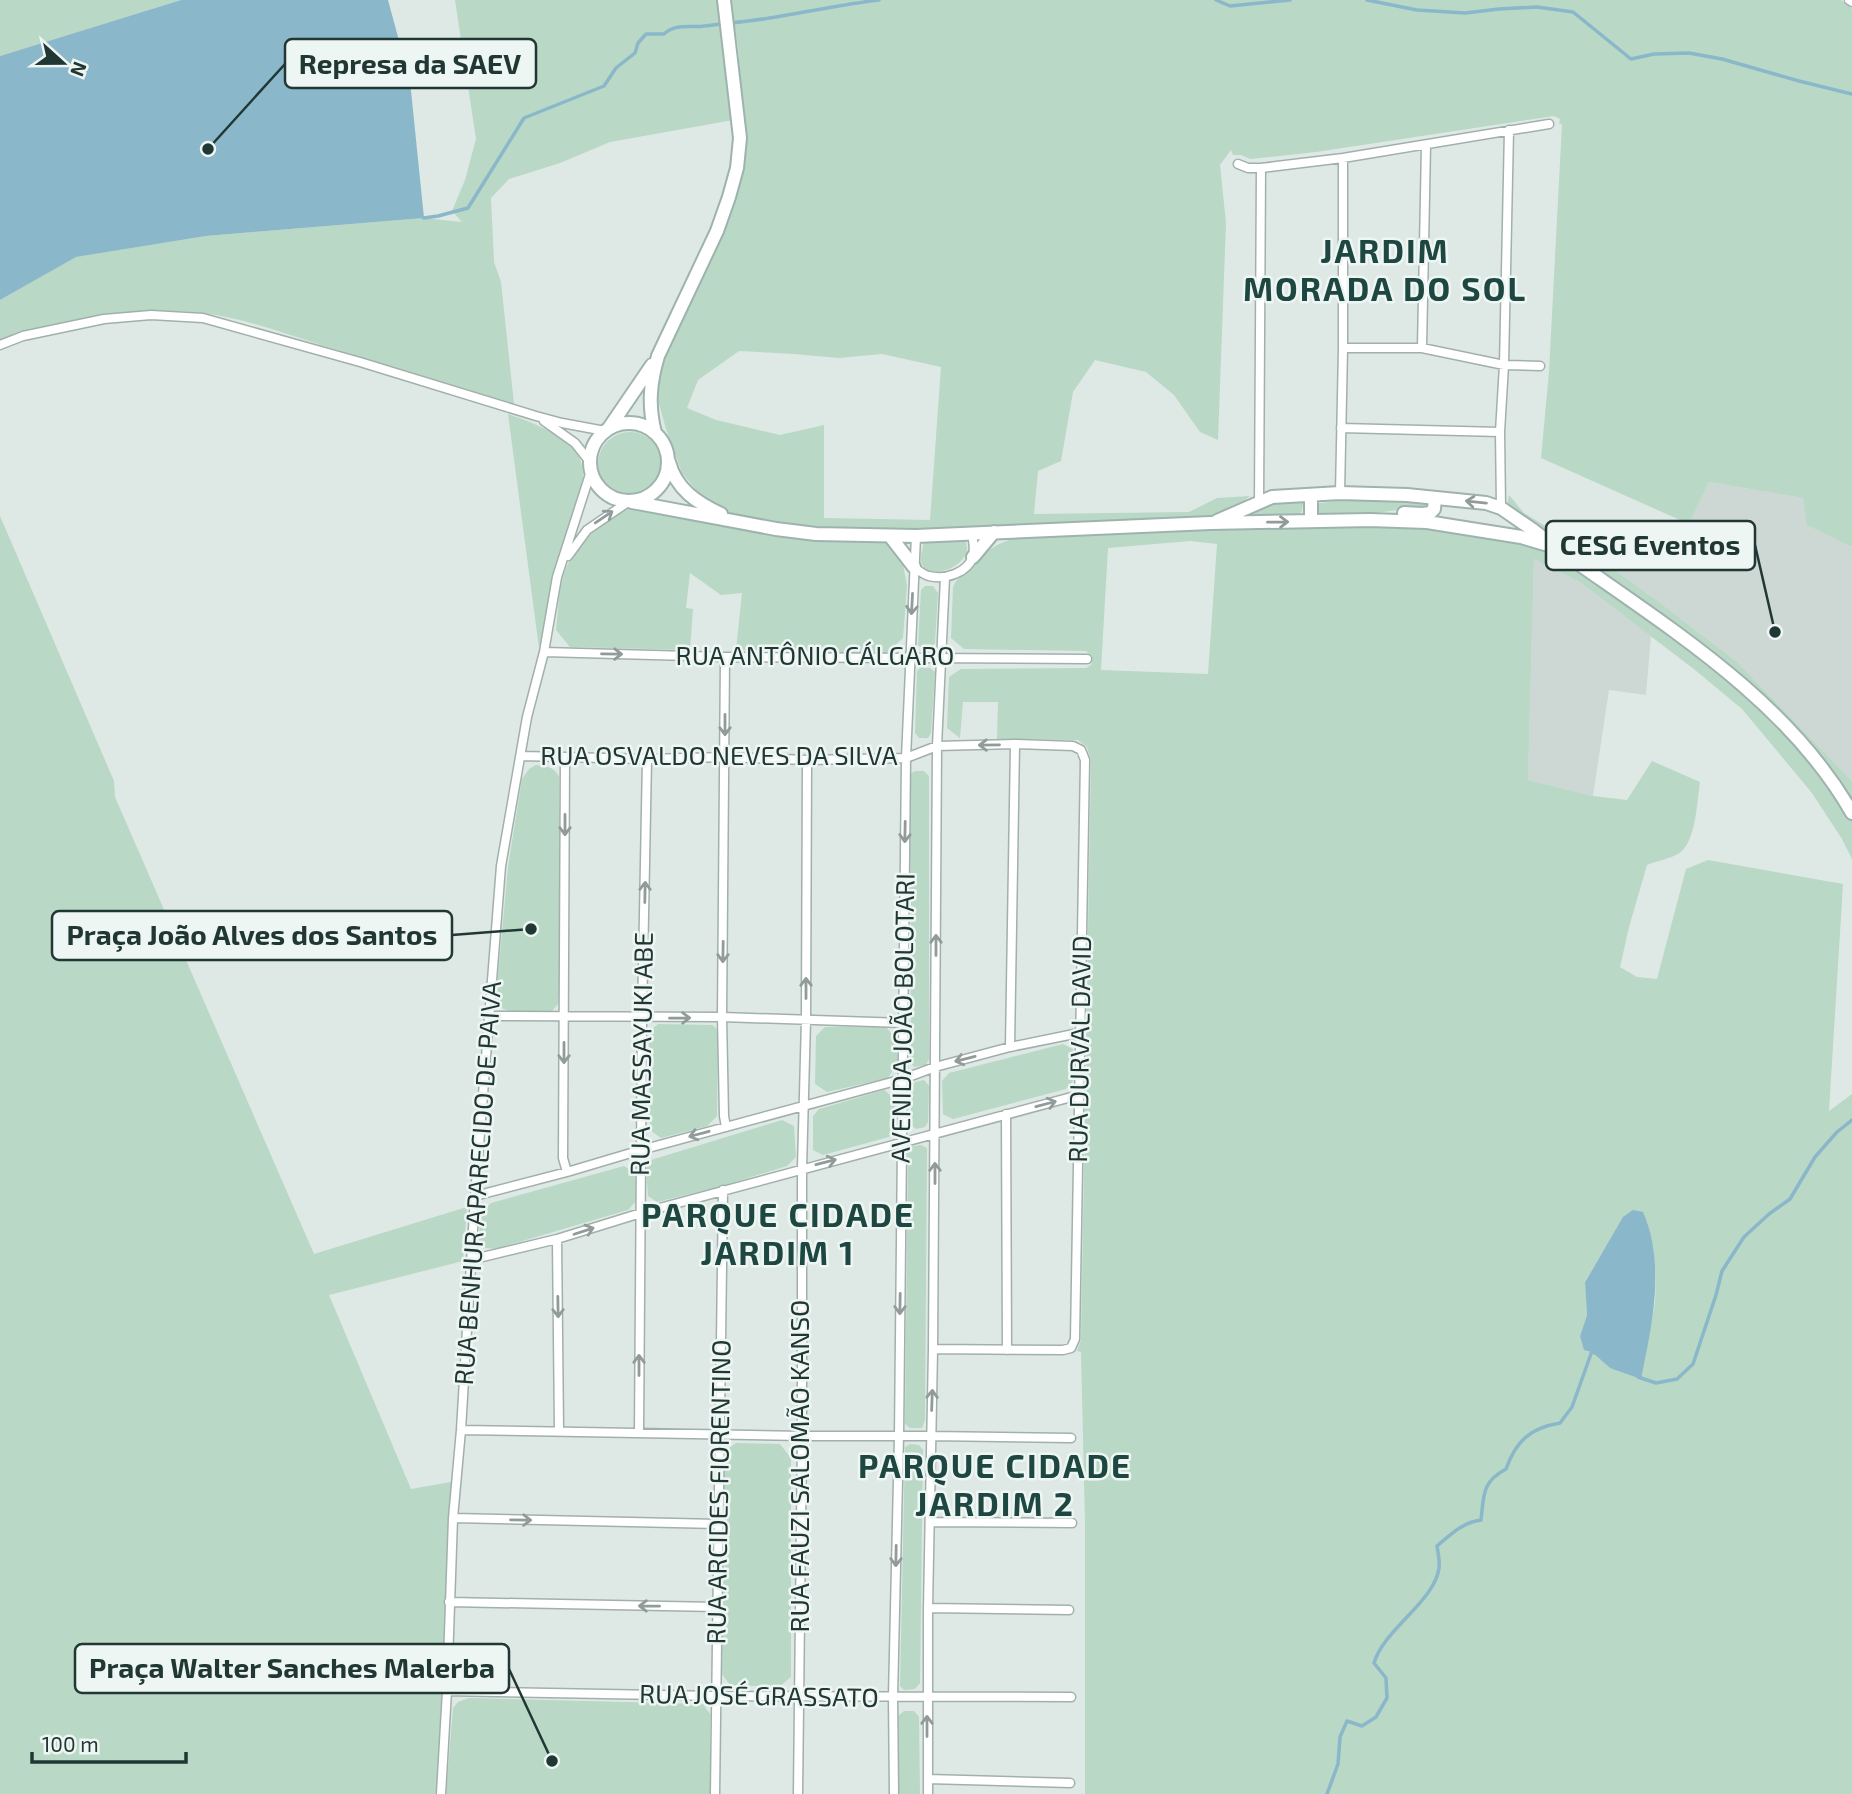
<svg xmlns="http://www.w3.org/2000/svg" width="1852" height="1794" font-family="'Exo 2',sans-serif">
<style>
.built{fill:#cdd8d4}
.green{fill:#b9d8c5;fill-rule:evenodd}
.water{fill:#8ab8ca}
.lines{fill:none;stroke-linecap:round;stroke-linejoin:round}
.stream{stroke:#8ab8ca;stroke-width:3.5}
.street-casing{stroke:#a2b0ac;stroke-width:11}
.secondary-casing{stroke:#9fb3ae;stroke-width:16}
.street{stroke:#fff;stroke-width:8}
.secondary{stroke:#fff;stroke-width:12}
.oneway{stroke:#909b9a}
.labels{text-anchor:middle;stroke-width:5;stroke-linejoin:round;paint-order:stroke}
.street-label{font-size:26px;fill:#213734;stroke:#eef6f3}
.district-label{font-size:33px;font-weight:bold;letter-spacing:2px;fill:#1f4742;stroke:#eef6f3}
.leader{fill:none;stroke:#213734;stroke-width:2.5}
.callout-dot{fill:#213734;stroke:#eef6f3;stroke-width:2.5}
.callout{fill:#eef6f3;stroke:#213734;stroke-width:2.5}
.callout-label{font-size:28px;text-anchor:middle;font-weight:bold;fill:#213734}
</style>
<rect width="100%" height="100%" fill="#dee9e5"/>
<!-- built -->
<path class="built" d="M 1709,482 L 1803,498 L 1808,525 L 1852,547 L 1852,781 L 1737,662 L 1659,602 L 1596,557 L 1616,531 L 1672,567 L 1689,524 Z
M 1534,559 L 1580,582 L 1651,636 L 1646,695 L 1609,690 L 1593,796 L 1528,780 Z"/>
<!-- green -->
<path class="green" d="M 0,0 L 181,0 L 0,56 Z
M 455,0 L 721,0 L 733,120 L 610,142 L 560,163 L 509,179 L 491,198 L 494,262 L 501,282 L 514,404 C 450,384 385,364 321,345 C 283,333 243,318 203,313 C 134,305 65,318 0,341 L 0,300 L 75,257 L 206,236 L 424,218 L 462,222 L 452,211 L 465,180 L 476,139 Z
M 730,0 L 1841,0 L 1852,9 L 1852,547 L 1807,525 L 1803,498 L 1709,482 L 1689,524 L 1541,458 L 1549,372 L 1562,124 L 1559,124 L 1560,119 L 1554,116 L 1316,152 L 1250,159 L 1241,155 L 1233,155 L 1231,150 L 1220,165 L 1226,223 L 1218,440 L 1200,432 L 1174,395 L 1146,372 L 1095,360 L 1073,392 L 1061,461 L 1038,471 L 1034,514 L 1189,512 L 1217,498 L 1250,496 C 1237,507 1224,514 1207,518 L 917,532 L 818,530 L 738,516 L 706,502 L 682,473 L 666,429 L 656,393 L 658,376 L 663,359 L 721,233 L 744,138 L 738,46 ZM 739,351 L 794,354 L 839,358 L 882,354 L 941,367 L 930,520 L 824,518 L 824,425 L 780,435 L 716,420 L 687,408 L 698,380 Z
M 508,414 C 529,421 563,434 577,453 C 582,461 583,470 583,480 L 554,577 L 539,648 Z
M598 464a32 32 0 1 1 64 0a32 32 0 1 1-64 0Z
M 1509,495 L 1524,513 L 1596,557 L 1659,602 L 1737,662 L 1852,781 L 1852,805 L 1800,734 L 1507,505 Z
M 1342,500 L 1427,500 L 1431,503 L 1426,509 L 1404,509 L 1369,514 L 1320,514 L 1315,510 L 1315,504 Z
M 1273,501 L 1300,501 L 1303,503 L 1302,511 L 1298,515 L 1233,516 Z
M 631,507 L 815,539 L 887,543 L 897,551 L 903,564 L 907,586 L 903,638 L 887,653 L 736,650 L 742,593 L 721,595 L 690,573 L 686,608 L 693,609 L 690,650 L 570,647 L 556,630 C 558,614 558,597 562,581 C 570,545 601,523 631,507 Z
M 0,516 L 114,781 L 115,797 L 314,1254 L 467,1207 L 463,1261 L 329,1295 L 411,1489 L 451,1482 L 437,1794 L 0,1794 Z
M 1428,525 L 1543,545 L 1696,653 L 1767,711 L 1794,740 L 1852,819 L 1852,859 L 1842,839 L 1812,793 L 1742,709 L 1695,670 L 1580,582 L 1534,559 L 1528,780 L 1593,796 L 1627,800 L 1652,761 L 1700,782 C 1697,801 1696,844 1678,854 C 1669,859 1657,861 1647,865 L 1629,927 L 1620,967 L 1637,977 L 1657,979 L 1686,869 L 1708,860 L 1843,884 L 1829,1111 L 1852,1094 L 1852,1794 L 1085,1794 L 1085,1523 L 1081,1352 L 1077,1351 L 1081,1340 L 1091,760 L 1087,747 L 1078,740 L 997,739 L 998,702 L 963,702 L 960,738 L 947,728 L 949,677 L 961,669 L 1086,668 L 1091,665 L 1092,657 L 1086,651 L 964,649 L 951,638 L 953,587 L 956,581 L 969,570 L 977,558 L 997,545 L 1018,536 L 1211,527 ZM 1190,541 L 1217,544 L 1208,674 L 1101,670 L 1108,548 ZM 1623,1218 L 1653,1245 L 1656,1275 L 1655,1302 L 1648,1341 L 1610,1368 L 1592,1351 L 1580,1336 L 1587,1315 L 1585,1281 Z
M 965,539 C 966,542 967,546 967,550 C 964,570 921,583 921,558 C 921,553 923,547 924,542 Z
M 925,586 L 933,586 L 938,593 L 935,643 L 931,649 L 923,649 L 918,645 L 921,590 Z
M 921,667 L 930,668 L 935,672 L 931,733 L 928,738 L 919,738 L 915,733 L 917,671 Z
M 536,765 C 546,766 555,767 559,777 L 559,991 L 558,1004 L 552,1011 C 543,1012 515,1013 506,1010 C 500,1008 497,1003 496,998 L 508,867 L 522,779 L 529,769 Z
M 915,771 L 924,771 L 929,776 L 929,1059 L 926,1065 L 914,1067 L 911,1063 L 910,774 Z
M 658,1024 L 713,1025 L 718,1031 L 717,1116 L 707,1126 L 661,1138 L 650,1130 L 649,1032 Z
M 885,1026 L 896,1039 L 898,1062 L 888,1078 L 827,1092 L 815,1084 L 816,1036 L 825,1027 Z
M 1063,1044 L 1073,1049 L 1073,1081 L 1066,1089 L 953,1119 L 943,1114 L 942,1081 L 949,1073 Z
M 924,1080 L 929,1086 L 928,1122 L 925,1127 L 916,1129 L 911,1125 L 911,1087 L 915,1082 Z
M 884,1090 L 895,1099 L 896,1129 L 889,1137 L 823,1155 L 813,1150 L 813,1116 L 819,1109 Z
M 782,1120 L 794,1126 L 796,1157 L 787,1166 L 722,1186 L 657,1202 L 648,1196 L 646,1169 L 651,1160 Z
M 921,1145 L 927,1148 L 925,1420 L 922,1428 L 910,1428 L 905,1424 L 908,1150 L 913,1146 Z
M 624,1166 L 635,1173 L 636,1201 L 628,1210 L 495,1249 L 486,1248 L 479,1243 L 480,1215 L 491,1203 Z
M 736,1443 L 780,1444 L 791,1458 L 791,1677 L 779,1687 L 730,1685 L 722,1674 L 724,1452 Z
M 910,1444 L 919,1445 L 923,1450 L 920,1683 L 915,1689 L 904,1690 L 900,1686 L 905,1447 Z
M 469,1698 L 703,1704 L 710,1714 L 710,1794 L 446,1794 L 453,1708 L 458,1702 Z
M 904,1711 L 914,1711 L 919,1717 L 920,1794 L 899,1794 L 898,1716 Z"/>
<!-- water -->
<path class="water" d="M 181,0 L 388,0 L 410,81 L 424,218 L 206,236 L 76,257 L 0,300 L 0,56 Z
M 1633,1210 L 1643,1212 C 1666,1265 1652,1325 1641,1379 L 1610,1368 L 1592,1352 L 1584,1350 L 1580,1336 L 1587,1315 L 1585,1282 L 1623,1217 Z"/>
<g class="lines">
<!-- stream -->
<path class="stream" d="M 1216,0 L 1230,6 L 1290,0
M 1367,0 L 1417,10 L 1465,13 L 1499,9 L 1537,7 L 1573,12 L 1631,59 L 1654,54 L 1689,53 L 1722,59 L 1799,81 L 1852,94
M 421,216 L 424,218 L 438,216 L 468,208 L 524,118 L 604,86 L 616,68 L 635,53 L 638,43 L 646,34 L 664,34 C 676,23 690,28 705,26 C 729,23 753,21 776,17 C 811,11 845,4 879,0
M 1638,1377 L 1656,1383 L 1677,1379 L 1693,1364 L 1716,1295 L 1722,1271 L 1744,1237 L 1769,1214 L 1790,1199 L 1815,1157 L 1837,1132 L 1852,1120
M 1327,1794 L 1338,1764 L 1340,1737 L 1347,1721 L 1362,1726 L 1376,1717 L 1387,1698 L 1386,1678 L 1374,1663 C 1384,1629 1435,1601 1439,1568 C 1440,1561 1438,1553 1437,1546 C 1450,1535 1463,1522 1481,1520 C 1484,1494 1482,1482 1506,1469 C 1516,1441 1530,1428 1560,1423 L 1572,1407 L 1592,1351 L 1595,1353"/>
<!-- street casing -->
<g class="street-casing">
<path id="street" d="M 1849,0 L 1852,2
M 1238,164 L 1248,168 L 1261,168 L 1343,158 L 1549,124
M 0,345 L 23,336 L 104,319 L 151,315 L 203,318 L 360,362 L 536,416 L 562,423 L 605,431
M 1343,348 L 1422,348 L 1504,365 L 1540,366
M 1422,348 L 1426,145
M 544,421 L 575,443 L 590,462
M 1341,428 L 1500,432
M 1340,493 L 1343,348 L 1343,158
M 1259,503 L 1261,168
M 1501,508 L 1500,432 L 1504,365 L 1509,130
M 568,556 L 587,530 L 628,502
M 914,567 C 919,571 924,575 929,576 C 945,580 968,573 973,556 C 975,550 973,540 972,533
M 544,652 L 725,657 L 1087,659
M 725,657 L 722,1017 L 724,1116 L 726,1127
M 521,756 L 647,759 L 725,757 L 807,760 L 906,758 L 937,746 L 1015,744 L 1073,746 L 1081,750 L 1085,760 L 1075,1339 L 1071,1348 L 1063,1350 L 933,1349
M 565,757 L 563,1158 L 567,1172
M 489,1016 L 722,1017 L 904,1023
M 1010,1047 L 1015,744
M 1006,1114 L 1007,1350
M 475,1196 L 567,1172 L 641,1150 L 903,1079 L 935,1067 L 1010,1047 L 1079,1033
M 557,1239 L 559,1431
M 470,1260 L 557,1239 L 641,1213 L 1079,1095
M 461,1430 L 802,1436 L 931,1436 L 1071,1438
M 639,1433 L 642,1018 L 647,759
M 453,1518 L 718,1524
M 930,1522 L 1072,1523
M 449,1602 L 717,1607
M 928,1608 L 1069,1610
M 447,1691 L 716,1696 L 1071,1697
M 928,1779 L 1070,1783
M 441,1794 L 447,1691 L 453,1518 L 461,1430 L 475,1196 L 501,866 L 527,717 L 544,652 L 557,577 L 591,471
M 715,1794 L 723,1190
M 798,1794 L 802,1436 L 802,1168 L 806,1020 L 807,760
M 894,1794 L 893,1697 L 899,1436 L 906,758 L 916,536
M 928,1794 L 928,1608 L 933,1349 L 937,746 L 945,577"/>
</g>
<!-- secondary casing -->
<g class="secondary-casing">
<path id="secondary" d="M590 462a39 39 0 1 1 78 0a39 39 0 1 1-78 0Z
M 609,428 L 652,365
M 655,433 C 648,405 650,383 658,356 L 717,231 L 729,197 L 737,168 L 740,138 L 724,0
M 669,462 C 676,489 697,503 721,514
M 1311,495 L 1311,521
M 632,502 L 776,529 L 816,534 L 916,536 L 1210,523 L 1370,520 L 1427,522 L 1521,537 L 1555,547
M 1404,513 L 1422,514 L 1430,513 L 1434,509 L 1435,498
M 1217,521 L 1272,497 L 1340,493 L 1407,495 L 1486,503 L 1501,508 L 1533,530 L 1555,547 C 1661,623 1786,697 1852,813
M 890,536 L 914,567
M 973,557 L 994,532"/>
</g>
<!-- street -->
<use href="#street" class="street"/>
<!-- secondary -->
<use href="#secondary" class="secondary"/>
</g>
<!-- one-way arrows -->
<defs><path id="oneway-shaft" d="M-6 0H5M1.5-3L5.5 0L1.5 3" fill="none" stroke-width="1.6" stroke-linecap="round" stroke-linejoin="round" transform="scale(1.75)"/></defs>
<g class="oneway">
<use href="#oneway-shaft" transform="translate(1476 502) rotate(-174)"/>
<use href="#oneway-shaft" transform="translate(604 517) rotate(-34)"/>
<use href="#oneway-shaft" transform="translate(1278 522) rotate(-1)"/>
<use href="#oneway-shaft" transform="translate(912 604) rotate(93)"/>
<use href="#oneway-shaft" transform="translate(612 654) rotate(1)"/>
<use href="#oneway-shaft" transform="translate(725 725) rotate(90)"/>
<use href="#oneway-shaft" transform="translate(989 745) rotate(179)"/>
<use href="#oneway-shaft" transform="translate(565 825) rotate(90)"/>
<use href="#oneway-shaft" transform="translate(905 832) rotate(91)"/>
<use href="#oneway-shaft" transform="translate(645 892) rotate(-89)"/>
<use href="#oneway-shaft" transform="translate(936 945) rotate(-90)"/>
<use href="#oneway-shaft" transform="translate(723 952) rotate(91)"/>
<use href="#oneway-shaft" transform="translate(806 988) rotate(-90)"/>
<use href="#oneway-shaft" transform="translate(680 1018) rotate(-1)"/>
<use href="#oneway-shaft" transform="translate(564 1053) rotate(90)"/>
<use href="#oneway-shaft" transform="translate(965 1059) rotate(166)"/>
<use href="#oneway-shaft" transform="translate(1046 1104) rotate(-15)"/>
<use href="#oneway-shaft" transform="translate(699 1134) rotate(165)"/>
<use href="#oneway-shaft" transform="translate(826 1162) rotate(-14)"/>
<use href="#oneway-shaft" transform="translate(935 1173) rotate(-90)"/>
<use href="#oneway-shaft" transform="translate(584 1231) rotate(-18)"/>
<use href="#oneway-shaft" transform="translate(900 1304) rotate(91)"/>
<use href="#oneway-shaft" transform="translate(558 1307) rotate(89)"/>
<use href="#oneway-shaft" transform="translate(639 1365) rotate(-90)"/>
<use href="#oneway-shaft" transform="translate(932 1400) rotate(-88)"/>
<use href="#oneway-shaft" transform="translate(521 1520) rotate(1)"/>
<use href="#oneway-shaft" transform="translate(896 1556) rotate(91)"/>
<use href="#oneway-shaft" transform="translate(649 1606) rotate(-179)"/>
<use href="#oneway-shaft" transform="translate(927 1726) rotate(-90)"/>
</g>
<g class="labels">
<!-- street labels -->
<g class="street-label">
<text x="815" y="665">RUA ANTÔNIO CÁLGARO</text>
<text x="719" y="765">RUA OSVALDO NEVES DA SILVA</text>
<text transform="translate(903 1018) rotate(-89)" y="9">AVENIDA JOÃO BOLOTARI</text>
<text transform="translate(1080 1049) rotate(-89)" y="9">RUA DURVAL DAVID</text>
<text transform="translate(642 1054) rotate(-89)" y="9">RUA MASSAYUKI ABE</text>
<text transform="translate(478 1183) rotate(-86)" y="9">RUA BENHUR APARECIDO DE PAIVA</text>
<text transform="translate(800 1466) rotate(-90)" y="9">RUA FAUZI SALOMÃO KANSO</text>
<text transform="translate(719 1492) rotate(-89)" y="9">RUA ARCIDES FIORENTINO</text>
<text transform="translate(759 1696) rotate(1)" y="9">RUA JOSÉ GRASSATO</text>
</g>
<!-- district labels -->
<g class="district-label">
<text x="1385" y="263">JARDIM<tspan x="1385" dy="38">MORADA DO SOL</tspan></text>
<text x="778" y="1227">PARQUE CIDADE<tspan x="778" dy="38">JARDIM 1</tspan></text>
<text x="995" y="1478">PARQUE CIDADE<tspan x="995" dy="38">JARDIM 2</tspan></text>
</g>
</g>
<!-- callouts -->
<path class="leader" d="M208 149L285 64M1775 632L1755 545M531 929L452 935M552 1761L509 1669"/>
<g class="callout-dot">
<circle cx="208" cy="149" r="7"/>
<circle cx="1775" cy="632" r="7"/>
<circle cx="531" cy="929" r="7"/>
<circle cx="552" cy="1761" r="7"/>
</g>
<g class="callout">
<rect x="285" y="39" width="251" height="49" rx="7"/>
<rect x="1546" y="521" width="209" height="49" rx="7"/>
<rect x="52" y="911" width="400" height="49" rx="7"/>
<rect x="75" y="1644" width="434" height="49" rx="7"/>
</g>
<g class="callout-label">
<text x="410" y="74">Represa da SAEV</text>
<text x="1650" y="555">CESG Eventos</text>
<text x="252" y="945">Praça João Alves dos Santos</text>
<text x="292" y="1678">Praça Walter Sanches Malerba</text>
</g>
<!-- north arrow -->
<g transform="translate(63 63) rotate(111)" stroke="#eef6f3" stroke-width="5" paint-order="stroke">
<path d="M0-5L12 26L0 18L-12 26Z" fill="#213734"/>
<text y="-10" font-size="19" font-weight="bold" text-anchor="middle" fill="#213734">N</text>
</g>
<!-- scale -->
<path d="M32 1752v10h154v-10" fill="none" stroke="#213734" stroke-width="3.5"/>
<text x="42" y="1752" font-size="21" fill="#213734" stroke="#eef6f3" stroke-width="5" paint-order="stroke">100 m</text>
</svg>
